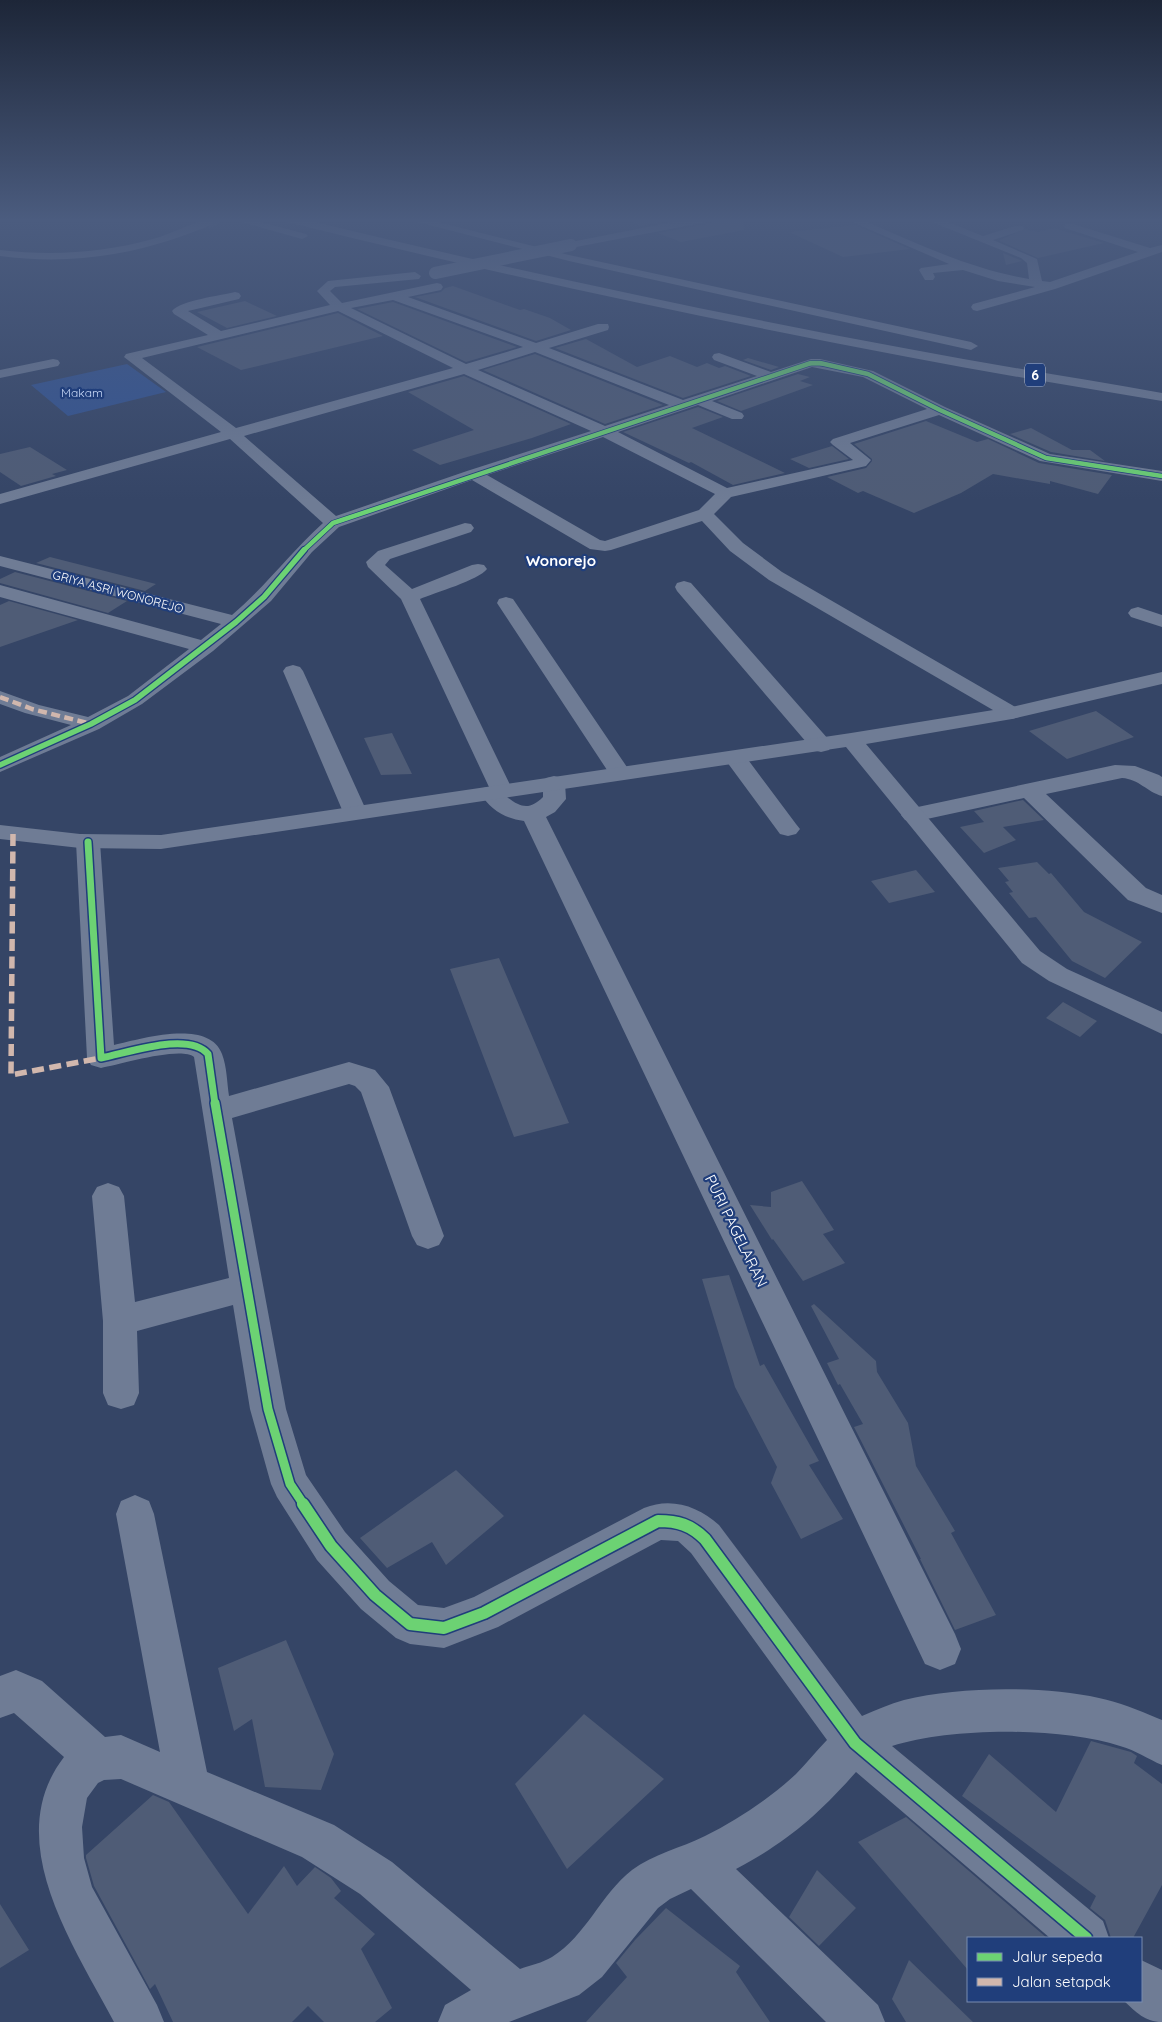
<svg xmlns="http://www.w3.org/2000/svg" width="1162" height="2022" font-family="Quicksand,sans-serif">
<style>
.green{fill:#335493}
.building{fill:#4f5c76}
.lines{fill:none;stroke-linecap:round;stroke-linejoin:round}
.motorway-tunnel{stroke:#53617d;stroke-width:12;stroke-dasharray:12 6;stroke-linecap:butt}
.minor{fill:#6f7c95;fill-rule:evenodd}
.tertiary{fill:#6f7c95;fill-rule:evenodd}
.motorway{fill:#717d95;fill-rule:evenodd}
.minor-bridge{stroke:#6f7c95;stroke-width:12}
.quiet-far1{stroke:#d1b7ad;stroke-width:4.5;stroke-dasharray:9 4.5;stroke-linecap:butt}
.quiet{stroke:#d1b7ad;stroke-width:5.5;stroke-dasharray:12 5.5;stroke-linecap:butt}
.cycleway-far5-casing{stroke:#203e7b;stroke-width:4.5}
.cycleway-far4-casing{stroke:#203e7b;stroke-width:6}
.cycleway-far3-casing{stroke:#203e7b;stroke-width:8}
.cycleway-far2-casing{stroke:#203e7b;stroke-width:10}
.cycleway-far1-casing{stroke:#203e7b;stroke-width:12}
.cycleway-casing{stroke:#203e7b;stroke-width:15}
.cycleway-far5{stroke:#6cd273;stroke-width:3}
.cycleway-far4{stroke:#6cd273;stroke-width:4.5}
.cycleway-far3{stroke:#6cd273;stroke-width:5.5}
.cycleway-far2{stroke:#6cd273;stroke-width:7}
.cycleway-far1{stroke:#6cd273;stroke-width:9}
.cycleway{stroke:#6cd273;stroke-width:12}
.labels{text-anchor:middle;stroke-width:4.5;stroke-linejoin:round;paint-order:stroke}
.far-park-label{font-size:12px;fill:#c6d6f5;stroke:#203e7b}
.far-street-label{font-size:12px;fill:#fff;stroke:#203e7b}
.shield{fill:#203e7b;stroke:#bcc5d7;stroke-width:1}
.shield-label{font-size:14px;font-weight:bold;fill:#fff}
.far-quarter-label{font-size:15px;font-weight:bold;fill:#fff;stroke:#203e7b}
.street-label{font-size:15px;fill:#fff;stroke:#203e7b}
</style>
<rect width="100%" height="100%" fill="#354566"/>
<!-- green -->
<path class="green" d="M 127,364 L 166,392 L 68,416 L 31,385 Z"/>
<!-- building -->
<path class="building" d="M 624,218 L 681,218 L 641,226 Z
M 719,218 L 743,218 L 744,230 L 681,242 L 658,233 L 712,223 Z
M 855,225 L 910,249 L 843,257 L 789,232 Z
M 1054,228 L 1104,243 L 1038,258 L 1000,241 L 1000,240 L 1025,229 L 1038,232 Z
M 1003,253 L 1020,260 L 1022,261 L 1006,265 Z
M 453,286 L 520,310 L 524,309 L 550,318 L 571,330 L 536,341 L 415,297 L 441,292 L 445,288 Z
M 245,301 L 277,316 L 227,328 L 197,312 Z
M 393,302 L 517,347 L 466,362 L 357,309 Z
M 338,313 L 383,336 L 241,370 L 197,347 Z
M 586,339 L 637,367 L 670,356 L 697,367 L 707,363 L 719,368 L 725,366 L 751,376 L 683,398 L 555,348 Z
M 535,354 L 663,405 L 605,424 L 483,370 Z
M 748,358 L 779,367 L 771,370 L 743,360 Z
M 798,374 L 810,377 L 800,381 L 813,385 L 741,411 L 717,401 Z
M 464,376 L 571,424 L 532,438 L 440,465 L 412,450 L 474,430 L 408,392 Z
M 698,407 L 723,417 L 692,428 L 785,473 L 733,485 L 691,462 L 689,463 L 623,432 Z
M 926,421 L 977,442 L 988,439 L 1039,463 L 1112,475 L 1098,494 L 1050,481 L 1050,484 L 993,474 L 961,493 L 914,513 L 863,491 L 858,493 L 827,477 L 866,468 L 872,461 L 872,459 L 854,444 Z
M 1031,428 L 1072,450 L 1090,450 L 1105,461 L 1051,452 L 1010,434 Z
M 832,446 L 849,459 L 809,468 L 790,459 Z
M 30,447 L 67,470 L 52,474 L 56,476 L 21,486 L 0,472 L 0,454 Z
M 50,557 L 156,584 L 145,591 L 36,563 Z
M 15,572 L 127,601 L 108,613 L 0,583 L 0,579 Z
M 9,601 L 78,620 L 0,647 L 0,605 Z
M 1096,711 L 1134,737 L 1067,759 L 1029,731 Z
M 392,733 L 412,774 L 381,775 L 364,738 Z
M 1023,800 L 1044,820 L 1003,827 L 1016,840 L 984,853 L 960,827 L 984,822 L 974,811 Z
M 1037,862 L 1049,874 L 1051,873 L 1084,912 L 1142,942 L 1105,978 L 1072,961 L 1036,917 L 1029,918 L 1009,893 L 1013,892 L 1005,882 L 1009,881 L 998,868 Z
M 916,870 L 935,892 L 889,903 L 871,881 Z
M 499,958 L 569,1123 L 514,1137 L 450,969 Z
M 1063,1002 L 1097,1021 L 1080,1037 L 1046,1018 Z
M 802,1181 L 834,1230 L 823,1234 L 845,1263 L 803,1281 L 773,1239 L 772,1240 L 750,1205 L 771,1207 L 771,1192 Z
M 729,1275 L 760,1366 L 764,1364 L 819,1461 L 809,1465 L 843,1519 L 801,1539 L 771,1483 L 777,1467 L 735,1387 L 702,1279 Z
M 814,1304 L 876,1361 L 877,1372 L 908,1423 L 916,1466 L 955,1531 L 951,1533 L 996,1615 L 955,1630 L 920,1559 L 921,1559 L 854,1427 L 863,1424 L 840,1384 L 838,1385 L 827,1363 L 839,1359 L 811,1306 Z
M 456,1470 L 504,1516 L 446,1565 L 432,1542 L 387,1568 L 360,1538 Z
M 286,1640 L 334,1754 L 321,1790 L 265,1787 L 252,1719 L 234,1731 L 218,1668 Z
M 584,1714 L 664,1779 L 567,1869 L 515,1784 Z
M 1091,1741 L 1131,1752 L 1137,1756 L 1134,1763 L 1162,1784 L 1162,1885 L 1133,1938 L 1111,1938 L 1105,1920 L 1090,1908 L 1096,1896 L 962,1796 L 989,1754 L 1056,1812 Z
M 153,1795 L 169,1802 L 248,1914 L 284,1866 L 297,1886 L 315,1867 L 331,1878 L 341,1891 L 334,1898 L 375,1934 L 361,1949 L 392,2008 L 375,2022 L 324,2022 L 308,2006 L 292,2022 L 173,2022 L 155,1984 L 150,1989 L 94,1886 L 86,1858 L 86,1855 Z
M 906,1817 L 1047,1938 L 968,1938 L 968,1970 L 858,1842 Z
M 817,1870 L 856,1908 L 819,1946 L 789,1917 Z
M 0,1904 L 29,1950 L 0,1968 Z
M 666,1908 L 740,1966 L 736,1972 L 770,2022 L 586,2022 L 627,1977 L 616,1963 L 635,1940 Z
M 909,1960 L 973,2022 L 906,2022 L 892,1999 Z"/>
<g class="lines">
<!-- motorway-tunnel -->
<path class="motorway-tunnel" d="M 207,223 L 217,218"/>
<!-- minor -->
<path class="minor" d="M 693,218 L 717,218 L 712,221 L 571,248 L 565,245 L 571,242 Z
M 843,218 L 858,218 C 914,242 969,269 1029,279 L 1027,263 L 1021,258 L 922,218 L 938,218 L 983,236 L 1015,226 L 1023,226 L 1024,228 L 1023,230 L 993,240 L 1037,259 L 1042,281 L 1050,282 L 1138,252 L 1065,228 L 1064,226 L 1065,224 L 1073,224 L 1150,248 L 1162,245 L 1162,252 L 1055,289 L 977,311 L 973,310 L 971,307 L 973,304 L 1035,287 L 998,281 L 963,270 L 933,273 L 935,277 L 933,280 L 925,280 L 919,270 L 921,268 L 949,264 Z
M 415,272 L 421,276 L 419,279 L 335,287 L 330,291 L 342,303 L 437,283 L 441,284 L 443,287 L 441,290 L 408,297 L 536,343 L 598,324 L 608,324 L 609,327 L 608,330 L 549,348 L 683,400 L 757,376 L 714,360 L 712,357 L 714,354 L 719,353 L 771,372 L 811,359 L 820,359 L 873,371 L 945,407 L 1050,454 L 1162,471 L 1162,481 L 1040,461 L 939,415 L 850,443 L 871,460 L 866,466 L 731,497 L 714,514 L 743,543 L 782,572 L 1019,709 L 1023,713 L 1019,717 L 1012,719 L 1005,717 L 769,580 L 730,551 L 702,521 L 611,550 L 605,551 L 590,549 L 472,480 L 339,527 L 312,552 L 271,601 L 213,651 L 142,704 L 99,729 L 0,772 L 0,757 L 71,725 L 25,713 L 0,704 L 0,691 L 39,705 L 88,717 L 128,696 L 189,649 L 0,597 L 0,585 L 201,640 L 221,624 L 0,566 L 0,556 L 232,615 C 265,587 291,552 323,523 L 230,439 L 0,504 L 0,494 L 221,432 L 124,357 L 126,354 L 208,335 L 174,314 L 172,311 C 181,300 220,296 235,292 L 239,293 L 241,296 L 239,299 L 188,311 L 221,331 L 330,305 L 317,291 L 328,281 ZM 393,300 L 523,347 L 466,364 L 351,308 ZM 338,311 L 453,368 L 236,428 L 142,358 ZM 535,352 L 669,405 L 605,426 L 478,370 ZM 812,367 L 863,377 L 927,409 L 833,439 L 830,442 L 833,445 L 853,460 L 727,488 L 618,432 L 698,405 L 732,419 L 742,419 L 744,416 L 742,413 L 712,401 ZM 464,374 L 591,431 L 467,471 L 336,516 L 244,436 ZM 603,437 L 715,494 L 699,510 L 605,541 L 600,540 L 487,475 Z
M 53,359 L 58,360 L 60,363 L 58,366 L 0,378 L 0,370 Z
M 465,523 L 471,524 L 474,528 L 471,532 L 390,559 L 385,565 L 412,589 L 472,565 L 478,564 L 484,565 L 487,569 C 479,580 434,593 420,599 L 513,791 L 507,797 C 521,808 530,810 543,797 L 543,783 L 546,778 L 554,776 L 562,778 L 565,783 L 566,799 L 555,812 L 546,817 L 955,1634 L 961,1649 L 955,1664 L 940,1670 L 925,1664 L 524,821 C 505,819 490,809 480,793 L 483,788 L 489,787 L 401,599 L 368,567 L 366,562 L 378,551 Z
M 684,581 L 691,583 L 829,740 L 832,745 L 829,750 L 821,752 L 813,750 L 677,591 L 675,587 L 677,583 Z
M 506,597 L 513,599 L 631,773 L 628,778 L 620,780 L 612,778 L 609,773 L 497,603 L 499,599 Z
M 1138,607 L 1162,615 L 1162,627 L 1131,617 L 1128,613 L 1131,609 Z
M 293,665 L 300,667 L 303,671 L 367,812 L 363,817 L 355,819 L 347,817 L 343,812 L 283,671 L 286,667 Z
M 735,751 L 743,753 L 796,824 L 800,829 L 796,834 L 788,836 L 780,834 L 724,758 L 727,753 Z
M 1115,765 L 1135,766 L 1159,775 L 1162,777 L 1162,796 C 1147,792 1139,779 1122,778 L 1046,794 L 1146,888 L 1162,895 L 1162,913 L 1128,900 L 1024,798 L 913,822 L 905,820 L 901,815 L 905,810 L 913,808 Z
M 88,835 L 96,837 L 100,842 L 114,1045 C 140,1039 209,1018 222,1054 C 227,1067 227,1083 229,1096 L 349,1062 L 375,1070 L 389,1087 L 444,1236 L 439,1245 L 428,1249 L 417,1245 L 412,1236 L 361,1092 L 355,1086 L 349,1084 L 232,1118 L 286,1409 L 306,1475 L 345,1532 L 389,1581 L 418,1605 L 444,1608 L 474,1597 L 644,1508 C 671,1497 698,1506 719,1525 L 862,1716 C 876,1710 890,1704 904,1700 C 960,1686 1044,1686 1099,1698 C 1119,1702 1138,1710 1157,1718 L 1162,1720 L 1162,1765 C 1148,1759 1135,1750 1120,1746 C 1060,1727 952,1727 892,1746 L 1103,1921 L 1109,1938 L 1050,1938 L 856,1772 C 818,1815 787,1842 736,1869 L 878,2005 L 885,2022 L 826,2022 L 691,1889 L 670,1899 L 658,1908 L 602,1977 L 579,1995 L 509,2022 L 438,2022 L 445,2005 L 471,1990 L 360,1894 L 302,1857 L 121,1779 L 104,1780 L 98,1783 L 87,1798 L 82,1827 L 84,1858 L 92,1887 L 157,2005 L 164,2022 L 114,2022 C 74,1946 0,1840 64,1757 L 14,1713 L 0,1718 L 0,1676 L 16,1670 L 42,1681 L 105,1737 L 121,1735 L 160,1752 L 116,1514 L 121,1501 L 135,1495 L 149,1501 L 154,1514 L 207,1772 L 334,1825 L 392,1862 L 520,1969 C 531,1965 542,1963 552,1957 C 586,1936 601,1894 632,1870 C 653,1854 681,1848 705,1836 C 737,1820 769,1799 796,1774 C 807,1763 816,1751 827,1740 L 691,1553 L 678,1541 L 661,1540 L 498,1627 L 444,1648 L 410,1644 L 396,1638 L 361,1609 L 317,1560 L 277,1497 L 271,1484 L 250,1409 L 233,1305 L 137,1331 L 139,1393 L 134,1405 L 121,1409 L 108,1405 L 103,1393 L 103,1321 L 92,1196 L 97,1187 L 108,1183 L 119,1187 L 124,1196 L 135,1302 L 229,1278 L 194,1057 C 180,1046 119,1065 101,1068 L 91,1065 L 87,1058 L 76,842 L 80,837 Z
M 1141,1960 L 1162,1970 L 1162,2022 C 1145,2022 1136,2012 1124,2001 L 1141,2001 Z"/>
<!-- tertiary -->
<path class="tertiary" d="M 1162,672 L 1162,684 L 1012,719 L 866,744 L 1040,951 L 1067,969 L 1162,1012 L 1162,1034 L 1049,981 L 1022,963 L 846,747 L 161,849 L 80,848 L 0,839 L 0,825 L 80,834 L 161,835 L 851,733 L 1012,707 Z"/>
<!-- motorway -->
<path class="motorway" d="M 227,218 L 246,218 L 306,234 L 308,236 L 302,239 Z
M 278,218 L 298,218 C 500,267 704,311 909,349 C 993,365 1078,378 1162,393 L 1162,401 C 1077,387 992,373 908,357 C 697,317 487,272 279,220 Z
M 402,218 L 422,218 L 569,255 L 971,342 L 978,346 L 971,350 L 569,261 Z
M 207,220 L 211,221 L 212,223 L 211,225 C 142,254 74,266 0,256 L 0,250 C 52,256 102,253 153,239 C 171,234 188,224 207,220 Z"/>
<!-- minor-bridge -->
<path class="minor-bridge" d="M 435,273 L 571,245"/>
<!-- quiet-far1 -->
<path class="quiet-far1" d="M 0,697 L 32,709 L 91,724"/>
<!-- quiet -->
<path class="quiet" d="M 13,834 L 11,1075 L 101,1058"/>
<!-- cycleway-far5 casing -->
<g class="cycleway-far5-casing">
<path id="cycleway-far5" d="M 808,364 L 825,364"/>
</g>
<!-- cycleway-far4 casing -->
<g class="cycleway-far4-casing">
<path id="cycleway-far4" d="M 303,551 L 333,523 L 811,363 L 820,363 L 868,374 L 940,410 L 1046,458 L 1162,476"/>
</g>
<!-- cycleway-far3 casing -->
<g class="cycleway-far3-casing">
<path id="cycleway-far3" d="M 0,765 L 91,724 L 135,700 L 236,622 L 264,597 L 304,550"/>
</g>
<!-- cycleway-far2 casing -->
<g class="cycleway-far2-casing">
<path id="cycleway-far2" d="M 88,842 L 101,1058 C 128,1053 188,1031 208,1054 L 215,1104"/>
</g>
<!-- cycleway-far1 casing -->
<g class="cycleway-far1-casing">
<path id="cycleway-far1" d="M 215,1103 L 268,1409 L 290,1484 L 304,1505"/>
</g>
<!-- cycleway casing -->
<g class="cycleway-casing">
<path id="cycleway" d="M 303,1504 L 331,1546 L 375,1595 L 410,1624 L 444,1628 L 484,1613 L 658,1521 C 678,1521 691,1525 705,1539 L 855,1743 L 1086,1938"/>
</g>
<!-- cycleway-far5 -->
<use href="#cycleway-far5" class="cycleway-far5"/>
<!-- cycleway-far4 -->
<use href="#cycleway-far4" class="cycleway-far4"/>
<!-- cycleway-far3 -->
<use href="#cycleway-far3" class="cycleway-far3"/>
<!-- cycleway-far2 -->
<use href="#cycleway-far2" class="cycleway-far2"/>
<!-- cycleway-far1 -->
<use href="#cycleway-far1" class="cycleway-far1"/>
<!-- cycleway -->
<use href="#cycleway" class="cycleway"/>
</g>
<!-- sky -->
<linearGradient id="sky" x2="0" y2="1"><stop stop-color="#1d2638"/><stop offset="0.44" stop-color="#4b5c7f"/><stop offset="1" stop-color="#4b5c7f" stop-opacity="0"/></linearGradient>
<rect width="1162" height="501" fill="url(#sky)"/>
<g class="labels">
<!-- far-park labels -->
<g class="far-park-label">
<text x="82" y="397">Makam</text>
</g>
<!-- far-street labels -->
<g class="far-street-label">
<text transform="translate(118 592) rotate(15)" y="4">GRIYA ASRI WONOREJO</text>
</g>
<!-- shield labels -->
<rect class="shield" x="1025" y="363.5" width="20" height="23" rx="4"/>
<g class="shield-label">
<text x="1035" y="380">6</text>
</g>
<!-- far-quarter labels -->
<g class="far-quarter-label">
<text x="561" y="566">Wonorejo</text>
</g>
<!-- street labels -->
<g class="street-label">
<text transform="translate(736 1231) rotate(64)" y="5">PURI PAGELARAN</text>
</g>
</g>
<!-- legend -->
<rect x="967" y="1937" width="175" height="65" fill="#203e7b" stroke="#798bb0"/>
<rect x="977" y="1953" width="25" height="8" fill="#6cd273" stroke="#798bb0"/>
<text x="1012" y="1962" font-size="15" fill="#ffffff">Jalur sepeda</text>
<rect x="977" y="1978" width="25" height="8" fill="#d1b7ad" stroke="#798bb0"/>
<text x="1012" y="1987" font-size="15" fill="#ffffff">Jalan setapak</text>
</svg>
